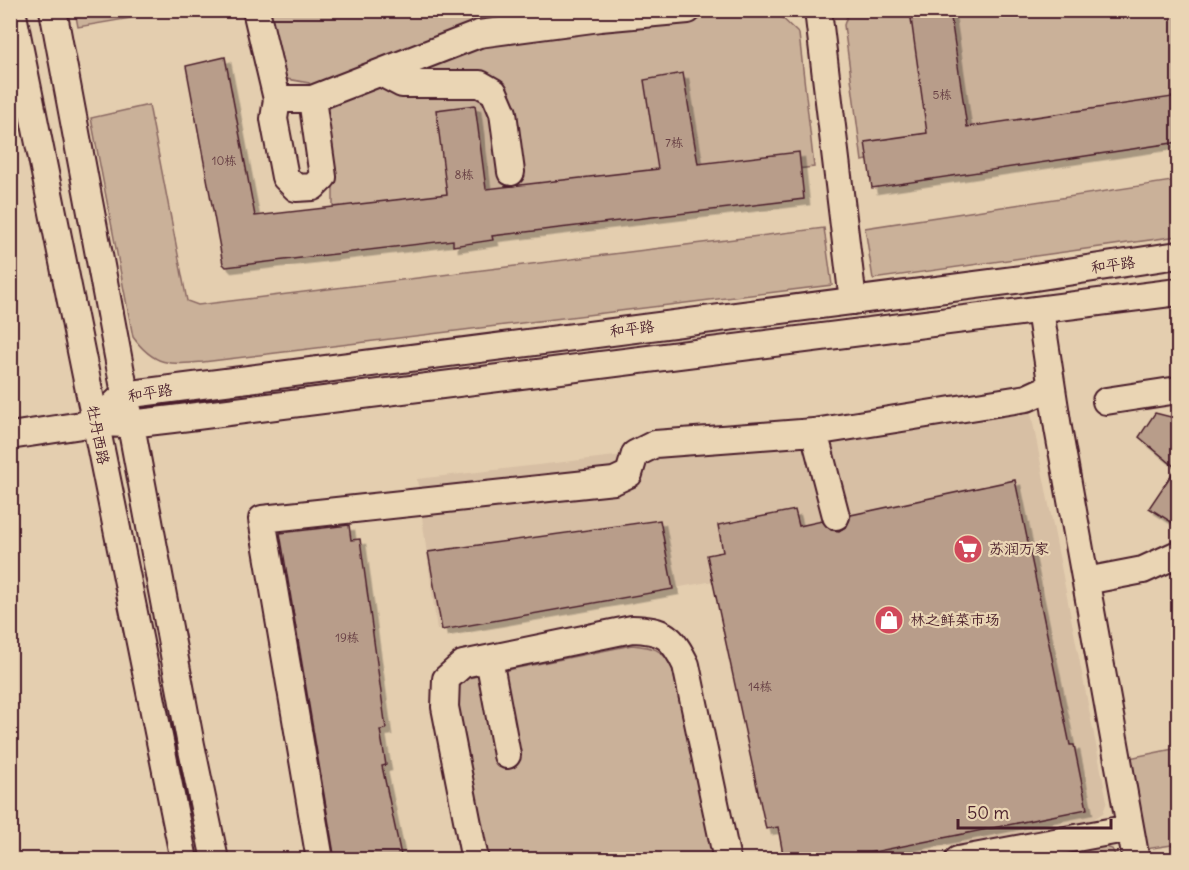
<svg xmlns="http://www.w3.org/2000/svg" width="1189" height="870" font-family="Delius,'LXGW WenKai TC',sans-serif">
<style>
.built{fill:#d7bfa4}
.green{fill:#cab199;stroke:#8a6862;stroke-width:1.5}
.building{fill:#b89d8a;stroke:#4a1f2b;stroke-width:1.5;filter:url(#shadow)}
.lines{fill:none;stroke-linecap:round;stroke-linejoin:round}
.minor-casing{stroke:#4a1f2b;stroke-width:30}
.minor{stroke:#ead5b4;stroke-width:26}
.labels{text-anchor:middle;stroke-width:4.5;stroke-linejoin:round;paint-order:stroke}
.number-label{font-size:12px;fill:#663e43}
.street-label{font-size:15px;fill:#4a1f2b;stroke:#ead5b4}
.poi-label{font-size:15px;fill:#4a1f2b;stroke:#ead5b4;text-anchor:start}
</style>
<defs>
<filter id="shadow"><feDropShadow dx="5.5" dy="5.5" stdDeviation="0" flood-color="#0004"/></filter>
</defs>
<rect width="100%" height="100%" fill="#e4ceaf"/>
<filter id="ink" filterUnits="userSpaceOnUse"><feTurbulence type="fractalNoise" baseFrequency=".0167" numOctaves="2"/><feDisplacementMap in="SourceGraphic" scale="12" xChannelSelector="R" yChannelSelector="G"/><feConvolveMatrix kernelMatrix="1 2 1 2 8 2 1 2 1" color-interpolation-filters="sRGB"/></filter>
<g filter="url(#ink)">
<!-- built -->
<path class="built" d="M 1030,408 L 1107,801 L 1103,813 L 1092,820 L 878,859 L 799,859 L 742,576 L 437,630 L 417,479 Z"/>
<!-- green -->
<path class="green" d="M 706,10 L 707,17 L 776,12 L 799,34 L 814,167 L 333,221 L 333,176 L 324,113 L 309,83 L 287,79 L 277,56 L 271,11 Z
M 849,10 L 1178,11 L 1178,101 L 862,161 L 844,25 Z
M 75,11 L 130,11 L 131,18 L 78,27 Z
M 149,105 L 187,301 L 198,305 L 824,228 L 832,285 L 203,362 C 170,365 154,366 133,337 L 91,118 Z
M 1178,180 L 1178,236 L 873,279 L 865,228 Z
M 632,645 C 653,647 661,648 672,667 L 714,859 L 481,859 L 451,712 L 458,686 L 468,678 Z
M 1178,748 L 1178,844 L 1146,849 L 1129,758 Z
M 1103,846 L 1112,849 L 1117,859 L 1030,859 Z"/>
<!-- building -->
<path class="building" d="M 950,11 L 967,127 L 1179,96 L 1179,142 L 872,188 L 865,142 L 927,133 L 911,18 Z
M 225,57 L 255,216 L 447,194 L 436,110 L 475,105 L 486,189 L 658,169 L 644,80 L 683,73 L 698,164 L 799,152 L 804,199 L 492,236 L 493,240 L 453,246 L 453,240 L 226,267 L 223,264 L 186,66 Z
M 1155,413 L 1179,419 L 1179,527 L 1149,508 L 1176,468 L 1139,437 Z
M 1015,480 L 1070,745 L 1074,745 L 1087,809 L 834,860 L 784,860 L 778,827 L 766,829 L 707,555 L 723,552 L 718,525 L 795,510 L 799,526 L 822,521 L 831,530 L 839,531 L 847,526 L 851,515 Z
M 660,520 L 673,589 L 442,630 L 428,552 Z
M 349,525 L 351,540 L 360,539 L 386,729 L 380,730 L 386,765 L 382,766 L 402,860 L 335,860 L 280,533 Z"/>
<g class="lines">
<!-- minor casing -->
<g class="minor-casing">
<path id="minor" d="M 12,10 L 184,860
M 53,10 L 191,745 L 215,860
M 256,10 L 277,99 L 274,119 L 285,177 L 296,188 L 313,187 L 323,177 L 312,99
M 818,10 L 853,301
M 381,73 L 402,84 L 480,84 L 494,92 L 503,113 L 511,172
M 277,99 L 312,99 L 479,34 L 600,18 L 688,10
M 1040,310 L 1058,428 L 1136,860
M 1106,401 L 1178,390
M 95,423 L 124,395 L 1022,279 L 1178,255
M 814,432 L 836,516
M 10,436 L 95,423 L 130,424 L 173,419 L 1178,292
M 1086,581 L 1143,570 L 1178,554
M 489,659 L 507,755
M 320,860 L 262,519 L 614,481 L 629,474 L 635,454 L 655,444 L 814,432 L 1027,398 L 1051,387
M 475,860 L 445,707 L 446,679 L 463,664 L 632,629 C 664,630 672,636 686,665 L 727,860
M 958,860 L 1130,828"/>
</g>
<!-- minor -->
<use href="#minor" class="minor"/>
</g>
</g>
<!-- icons -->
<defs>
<g id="supermarket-disc" transform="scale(1.5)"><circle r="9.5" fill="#d1495b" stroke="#ead5b4"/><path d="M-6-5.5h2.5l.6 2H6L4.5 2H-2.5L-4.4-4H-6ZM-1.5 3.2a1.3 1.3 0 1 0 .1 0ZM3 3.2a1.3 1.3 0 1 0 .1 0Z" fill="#fff"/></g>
<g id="shop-disc" transform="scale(1.5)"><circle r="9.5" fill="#d1495b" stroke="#ead5b4"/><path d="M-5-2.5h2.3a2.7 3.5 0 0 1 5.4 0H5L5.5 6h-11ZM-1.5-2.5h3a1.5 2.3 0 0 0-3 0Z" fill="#fff"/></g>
</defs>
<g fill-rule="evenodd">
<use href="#supermarket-disc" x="968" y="549"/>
<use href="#shop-disc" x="889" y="620"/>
</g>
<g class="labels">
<!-- number labels -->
<g class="number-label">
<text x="942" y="99">5栋</text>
<text x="674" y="147">7栋</text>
<text x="224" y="165">10栋</text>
<text x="464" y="179">8栋</text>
<text x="347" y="642">19栋</text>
<text x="760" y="691">14栋</text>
</g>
<!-- street labels -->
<g class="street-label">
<text transform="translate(1113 265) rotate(-8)" y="5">和平路</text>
<text transform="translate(632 329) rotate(-7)" y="5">和平路</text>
<text transform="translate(150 393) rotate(-9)" y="5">和平路</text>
<text transform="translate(98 435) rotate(79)" y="5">牡丹西路</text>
</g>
<!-- poi labels -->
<g class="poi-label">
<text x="989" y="554">苏润万家</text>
<text x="910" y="625">林之鲜菜市场</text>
</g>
</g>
<!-- margin -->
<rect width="1189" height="870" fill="none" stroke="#ead5b4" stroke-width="36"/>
<rect x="18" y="18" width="1153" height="834" fill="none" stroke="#4a1f2b" stroke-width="2" filter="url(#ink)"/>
<!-- scale -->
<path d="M958 819v9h153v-9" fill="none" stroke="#4a1f2b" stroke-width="3"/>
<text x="967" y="819" font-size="18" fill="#4a1f2b" stroke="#ead5b4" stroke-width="4.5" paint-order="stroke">50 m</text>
</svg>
